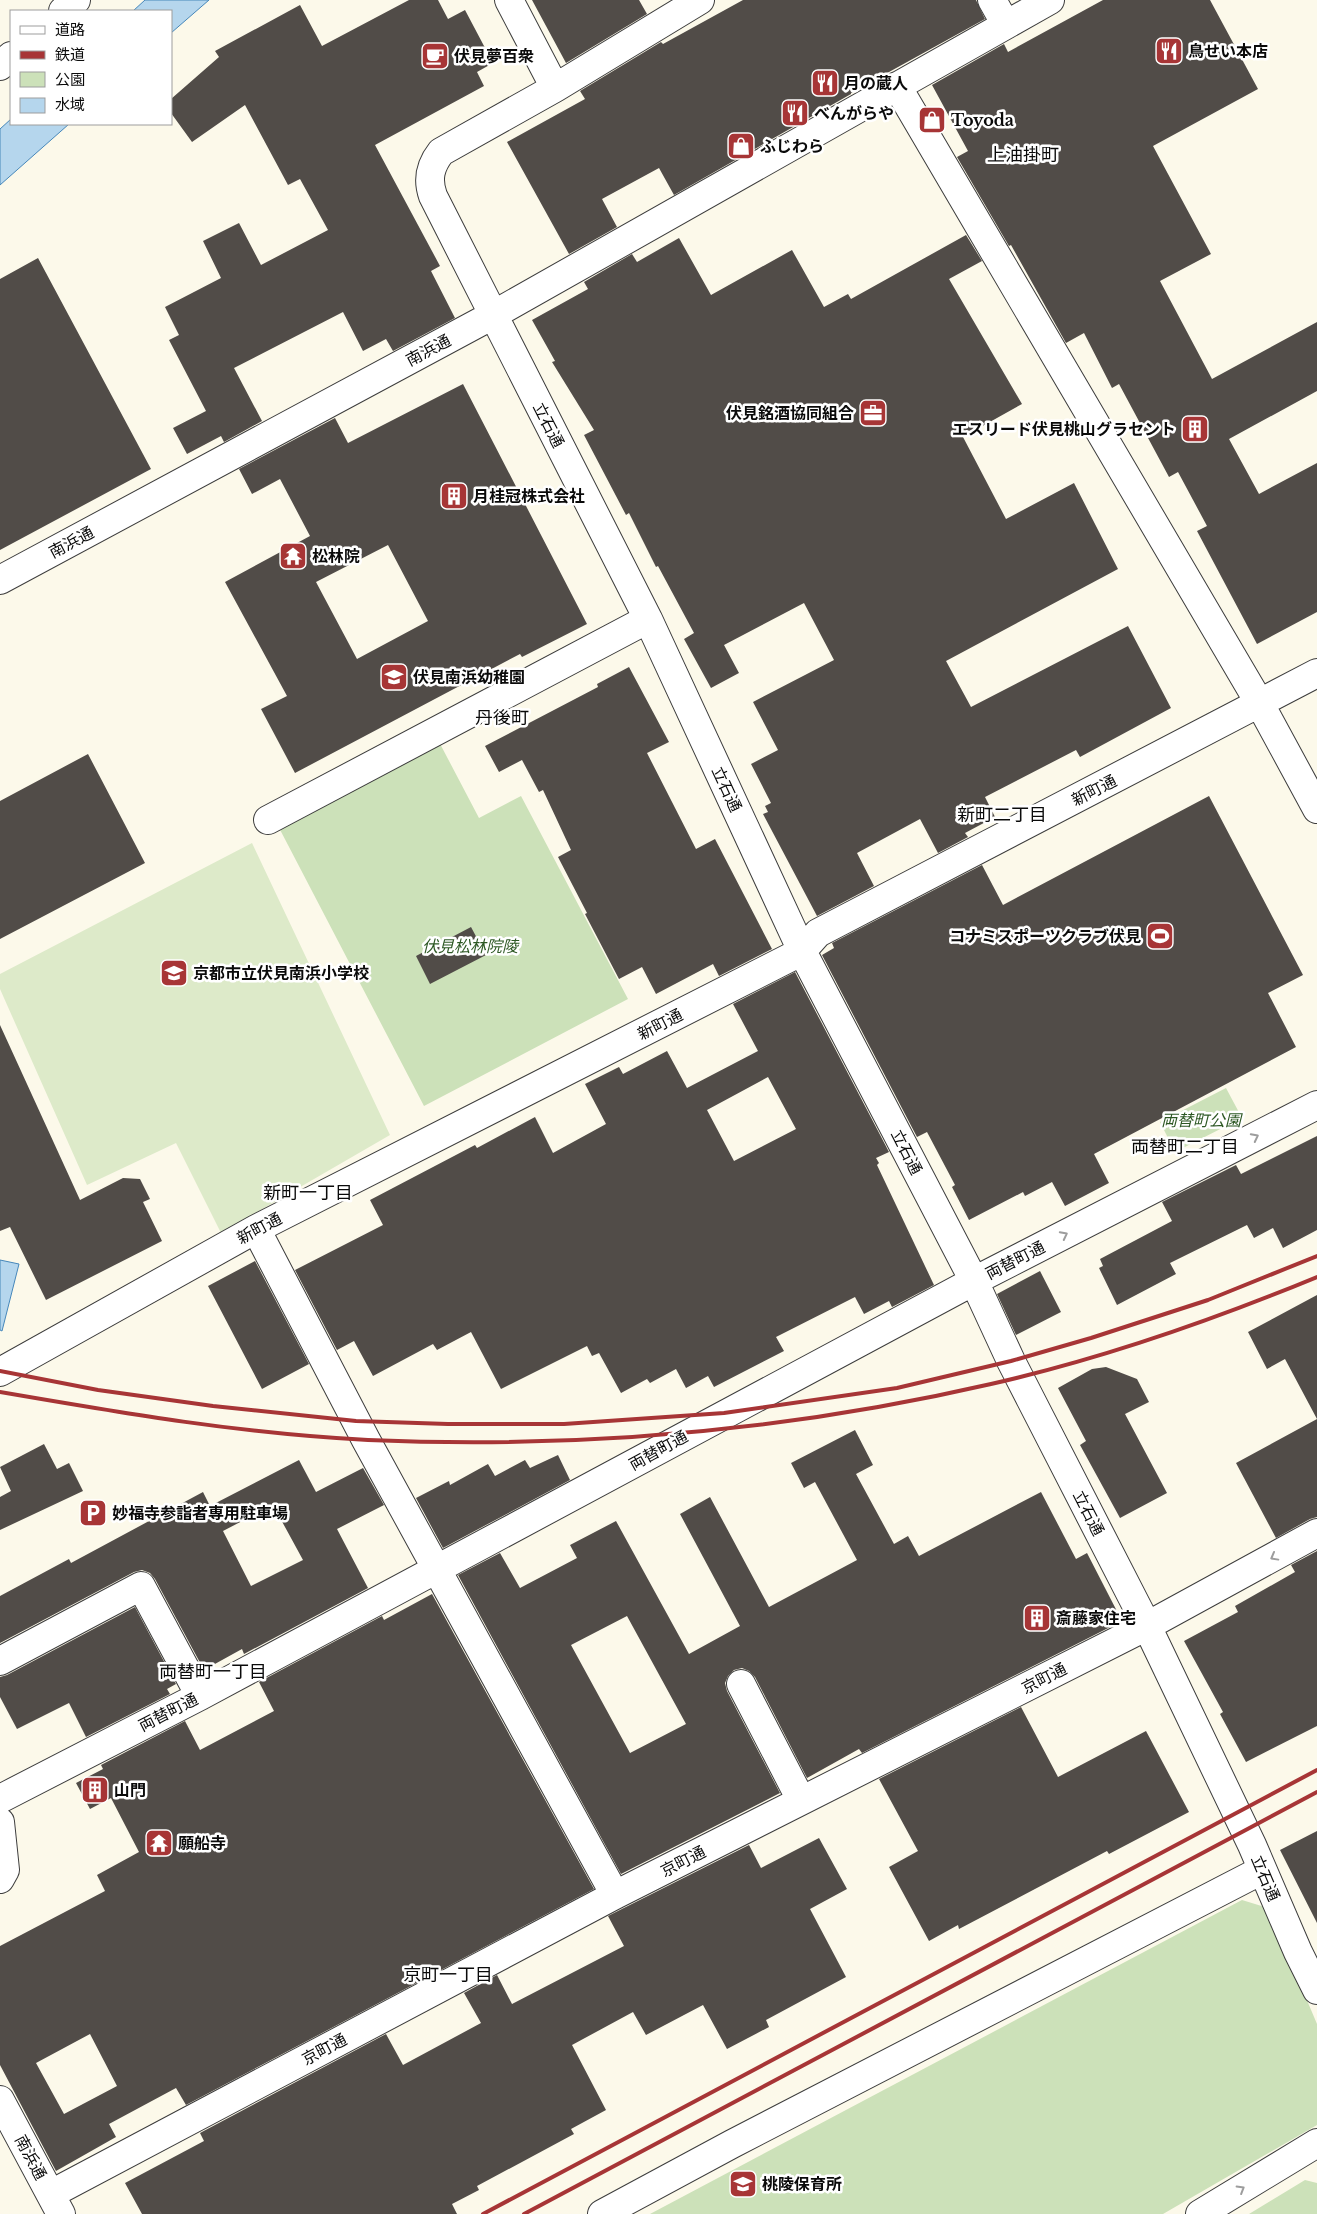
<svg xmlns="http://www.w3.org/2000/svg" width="1317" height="2214" font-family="'Libre Baskerville','Noto Sans JP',serif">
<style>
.green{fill:#cce1b9}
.pitch{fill:#ddeac9}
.water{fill:#b5d6ed;stroke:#4687ba}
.building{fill:#514c48;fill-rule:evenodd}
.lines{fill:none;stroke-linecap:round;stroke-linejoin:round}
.minor-casing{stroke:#3d3d3d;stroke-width:30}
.minor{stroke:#fff;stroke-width:28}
.rail{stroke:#a73536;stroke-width:4}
.oneway{stroke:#9d9d9d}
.labels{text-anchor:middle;stroke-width:5;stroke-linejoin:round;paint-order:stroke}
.poi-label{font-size:16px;font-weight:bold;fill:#0a0a0a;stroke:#fff;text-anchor:start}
.street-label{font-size:16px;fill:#0a0a0a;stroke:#fff}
.park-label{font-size:16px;font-style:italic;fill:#2d5824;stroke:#fff}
.neighbourhood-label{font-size:18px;fill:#0a0a0a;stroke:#fff}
</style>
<rect width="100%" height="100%" fill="#fcf9ea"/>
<!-- green -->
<path class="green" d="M 437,738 L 479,818 L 521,796 L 628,999 L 424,1106 L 276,822 Z
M 1226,1088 L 1242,1118 L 1175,1152 L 1160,1122 Z
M 1242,1900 L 1268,1908 L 1317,2024 L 1317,2125 L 1163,2214 L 650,2214 Z
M 1305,2180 L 1317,2183 L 1317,2214 L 1249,2214 Z"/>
<!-- pitch -->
<path class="pitch" d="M 252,843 L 390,1135 L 221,1233 L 176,1143 L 87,1185 L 0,989 L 0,974 Z"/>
<!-- water -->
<path class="water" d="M 145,0 L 209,0 L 171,33 L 171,11 L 133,11 Z
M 11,119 L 11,124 L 69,124 L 0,185 L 0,129 Z
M 0,1260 L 19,1264 L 2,1331 L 0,1330 Z"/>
<!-- building -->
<path class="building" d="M 409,0 L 438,0 L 448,19 L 465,10 L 493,63 L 477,72 L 484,86 L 375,145 L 440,266 L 431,271 L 455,318 L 393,351 L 386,339 L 363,351 L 343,312 L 234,368 L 262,421 L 224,442 L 221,436 L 187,454 L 173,428 L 206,411 L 169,340 L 179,335 L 165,307 L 221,278 L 203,241 L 239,223 L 261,265 L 328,230 L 300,179 L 288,185 L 245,105 L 192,142 L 171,113 L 171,99 L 219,57 L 215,51 L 300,5 L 322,46 Z
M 532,0 L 639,0 L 647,14 L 566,63 Z
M 743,0 L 976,0 L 985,19 L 851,93 L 851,94 L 674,195 L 659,168 L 602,199 L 617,227 L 569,254 L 507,142 L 585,99 L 580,91 L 661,42 L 663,44 Z
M 1103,0 L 1210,0 L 1258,89 L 1153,146 L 1211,254 L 1160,281 L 1212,379 L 1317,322 L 1317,391 L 1229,439 L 1259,494 L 1317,463 L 1317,612 L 1257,644 L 1197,531 L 1207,526 L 1178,472 L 1169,477 L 1119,384 L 1112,388 L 1084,333 L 1066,343 L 1011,245 L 1009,246 L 957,157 L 968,151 L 932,85 L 1004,44 L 1008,52 Z
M 966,235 L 982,261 L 949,279 L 1022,404 L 963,437 L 1006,519 L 1074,483 L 1118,569 L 946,661 L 971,707 L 1128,626 L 1171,708 L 1080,757 L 1076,750 L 985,797 L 995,817 L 965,833 L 968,837 L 938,853 L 920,819 L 857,853 L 874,886 L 817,916 L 763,814 L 768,812 L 765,806 L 771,803 L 751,764 L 778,750 L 753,702 L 834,660 L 804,603 L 724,645 L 739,673 L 711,688 L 684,639 L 694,633 L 658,566 L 656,567 L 629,513 L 626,515 L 584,435 L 594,430 L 552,362 L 555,361 L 532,320 L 588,289 L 584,282 L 632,254 L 637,262 L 679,238 L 711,295 L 792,250 L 824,307 L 848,294 L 851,299 Z
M 38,258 L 151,469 L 0,550 L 0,279 Z
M 463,384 L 587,624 L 522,657 L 520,654 L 295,773 L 261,709 L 287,696 L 225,582 L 310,536 L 280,479 L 252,494 L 239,469 L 335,418 L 348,443 ZM 388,545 L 428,621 L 357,659 L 316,582 Z
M 629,667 L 669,742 L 647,753 L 696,849 L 715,839 L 772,949 L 719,976 L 713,964 L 656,994 L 642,967 L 619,979 L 585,914 L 587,913 L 558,857 L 571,850 L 543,790 L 539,792 L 522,760 L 499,772 L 485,746 L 598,687 L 597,684 Z
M 88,754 L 145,863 L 0,939 L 0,801 Z
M 1209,796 L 1303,975 L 1268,993 L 1296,1047 L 1094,1154 L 1109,1183 L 1065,1206 L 1052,1182 L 1025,1196 L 1023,1192 L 969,1220 L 952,1187 L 955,1185 L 927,1132 L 917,1137 L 822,955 L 834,948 L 832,943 L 982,865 L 1003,905 Z
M 471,927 L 486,955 L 430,984 L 416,956 Z
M 795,972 L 889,1152 L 876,1158 L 879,1163 L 877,1165 L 934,1285 L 892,1307 L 889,1301 L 864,1314 L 855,1297 L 776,1337 L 784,1351 L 714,1387 L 708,1376 L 686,1388 L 676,1369 L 650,1383 L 647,1379 L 621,1393 L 599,1353 L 592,1356 L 587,1346 L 501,1389 L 471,1332 L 437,1350 L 433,1344 L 373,1376 L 354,1341 L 337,1350 L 295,1270 L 383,1225 L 370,1200 L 475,1145 L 477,1148 L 535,1117 L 553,1153 L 606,1124 L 585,1084 L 619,1067 L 623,1074 L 667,1051 L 687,1088 L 758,1051 L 733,1004 ZM 768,1077 L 796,1129 L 734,1161 L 707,1110 Z
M 0,1025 L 80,1200 L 123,1178 L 140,1179 L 150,1199 L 143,1202 L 162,1241 L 46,1300 L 10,1227 L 0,1231 Z
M 1317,1136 L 1317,1230 L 1283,1248 L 1273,1228 L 1254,1238 L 1247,1225 L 1170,1263 L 1176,1274 L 1117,1305 L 1099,1268 L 1103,1266 L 1100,1259 L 1172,1221 L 1162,1202 L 1236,1165 L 1241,1174 Z
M 255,1261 L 309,1364 L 262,1389 L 208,1286 Z
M 1040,1271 L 1061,1312 L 1016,1335 L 997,1294 Z
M 1317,1295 L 1317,1419 L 1285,1359 L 1267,1369 L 1248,1332 Z
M 1106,1367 L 1137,1379 L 1149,1402 L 1125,1414 L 1167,1493 L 1120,1518 L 1080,1445 L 1086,1441 L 1058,1388 L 1092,1369 Z
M 1317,1419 L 1317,1517 L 1310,1519 L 1276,1538 L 1236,1463 Z
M 855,1430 L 873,1465 L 856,1474 L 894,1544 L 908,1536 L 919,1556 L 1041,1492 L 1076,1559 L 1087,1553 L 1122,1621 L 862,1753 L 859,1749 L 807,1778 L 755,1677 L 749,1671 L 742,1668 L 734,1670 L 728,1676 L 725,1683 L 727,1691 L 780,1793 L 621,1874 L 458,1575 L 500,1553 L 520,1588 L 577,1558 L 570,1545 L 616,1521 L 689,1654 L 740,1626 L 680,1514 L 710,1497 L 769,1607 L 857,1560 L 815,1482 L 804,1488 L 791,1463 ZM 627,1616 L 686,1724 L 630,1753 L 571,1645 Z
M 44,1444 L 57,1469 L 69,1463 L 83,1491 L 0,1530 L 0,1497 L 11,1491 L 0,1467 Z
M 558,1455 L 570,1480 L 443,1548 L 416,1498 L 449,1481 L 450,1485 L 488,1464 L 495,1476 L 525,1460 L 530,1468 Z
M 299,1460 L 316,1492 L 363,1468 L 384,1505 L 337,1529 L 368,1588 L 244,1654 L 242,1649 L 204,1670 L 155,1579 L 150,1573 L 142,1570 L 134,1572 L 0,1643 L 0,1596 L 69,1559 L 71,1563 L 203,1492 L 210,1506 ZM 273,1505 L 303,1560 L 251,1586 L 223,1531 Z
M 1317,1551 L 1317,1726 L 1246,1762 L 1220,1714 L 1223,1712 L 1184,1641 L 1238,1612 L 1235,1606 L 1295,1572 L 1291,1565 Z
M 432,1594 L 594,1889 L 186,2105 L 176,2088 L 109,2124 L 116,2137 L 56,2171 L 0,2065 L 0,1946 L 105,1891 L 97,1875 L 139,1852 L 111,1798 L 90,1809 L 76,1783 L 103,1769 L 101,1765 L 185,1721 L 200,1750 L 274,1711 L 259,1682 L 382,1616 L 384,1620 ZM 90,2034 L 117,2086 L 64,2114 L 36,2063 Z
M 135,1607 L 176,1684 L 167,1689 L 170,1694 L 86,1737 L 69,1703 L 17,1729 L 0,1697 L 0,1677 L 7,1675 Z
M 1021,1707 L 1058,1777 L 1146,1731 L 1189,1812 L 1109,1854 L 1107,1851 L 959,1929 L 958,1925 L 929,1941 L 889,1867 L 918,1851 L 879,1779 Z
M 1317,1831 L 1317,1923 L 1280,1850 Z
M 819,1838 L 847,1889 L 810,1909 L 846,1977 L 766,2020 L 769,2027 L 727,2049 L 703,2005 L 646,2035 L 633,2012 L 572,2045 L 606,2110 L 571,2129 L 574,2134 L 477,2186 L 479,2190 L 452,2204 L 457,2214 L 142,2214 L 125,2183 L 204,2141 L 200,2133 L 386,2034 L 403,2065 L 481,2023 L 464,1993 L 497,1975 L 512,2004 L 624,1946 L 608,1916 L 749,1845 L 761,1868 Z"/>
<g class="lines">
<!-- minor casing -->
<g class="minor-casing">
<path id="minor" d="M 509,0 L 555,88 L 441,152 C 430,166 427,179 433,196 L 648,619 L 802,951 L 974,1281 L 1011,1361 L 1147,1626 L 1252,1845 L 1298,1952 L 1317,1990
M 992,0 L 1006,25
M 63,11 L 76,0
M 0,66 L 11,56
M 897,86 L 1260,704 L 1317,809
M 555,88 L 700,0
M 0,580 L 493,315 L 1050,0
M 268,820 L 648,619
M 256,1229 L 366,1440 L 615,1895
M 0,1372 L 256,1229 L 791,957 L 802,951 L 818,933 L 1317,673
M 0,1661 L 141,1586 L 200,1696
M 741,1684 L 801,1800
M 0,1799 L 200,1696 L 974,1281 L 1317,1105
M 0,1822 L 5,1870 L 0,1879
M 0,2100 L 61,2214
M 51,2194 L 615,1895 L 1147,1626 L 1317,1533
M 602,2214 L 732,2144 L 1262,1870
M 1200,2214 L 1317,2143"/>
</g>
<!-- minor -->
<use href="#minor" class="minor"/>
<!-- rail -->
<path class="rail" d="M 0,1371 L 98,1390 L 213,1406 L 356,1421 L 448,1424 L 564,1424 L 724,1413 L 897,1388 L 1011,1361 L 1091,1338 L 1208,1300 L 1317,1256
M 0,1392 C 122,1413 244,1434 368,1440 C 576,1449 787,1431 991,1384 C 1101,1359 1213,1320 1317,1277
M 483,2214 L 1317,1770
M 524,2214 L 1317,1792"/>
</g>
<!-- one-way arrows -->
<defs><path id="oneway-chevron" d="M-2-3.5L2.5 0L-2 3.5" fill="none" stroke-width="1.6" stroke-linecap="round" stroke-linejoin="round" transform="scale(1.25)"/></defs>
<g class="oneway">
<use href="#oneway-chevron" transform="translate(1255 1137) rotate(-27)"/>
<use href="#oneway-chevron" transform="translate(1064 1235) rotate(-27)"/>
<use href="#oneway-chevron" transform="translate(1274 1557) rotate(151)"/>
<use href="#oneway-chevron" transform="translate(1241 2189) rotate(-31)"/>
</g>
<!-- icons -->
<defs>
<g id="restaurant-square" transform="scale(1.4375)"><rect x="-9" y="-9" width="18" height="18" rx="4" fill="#a73536" stroke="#fff"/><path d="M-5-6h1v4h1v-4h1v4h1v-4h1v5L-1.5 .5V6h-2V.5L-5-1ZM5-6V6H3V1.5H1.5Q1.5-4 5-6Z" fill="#fff"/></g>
<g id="cafe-square" transform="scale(1.4375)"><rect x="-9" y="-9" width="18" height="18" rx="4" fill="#a73536" stroke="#fff"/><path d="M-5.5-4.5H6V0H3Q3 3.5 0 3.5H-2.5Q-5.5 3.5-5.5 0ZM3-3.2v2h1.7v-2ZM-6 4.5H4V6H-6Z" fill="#fff"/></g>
<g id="shop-square" transform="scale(1.4375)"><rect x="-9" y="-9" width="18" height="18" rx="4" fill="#a73536" stroke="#fff"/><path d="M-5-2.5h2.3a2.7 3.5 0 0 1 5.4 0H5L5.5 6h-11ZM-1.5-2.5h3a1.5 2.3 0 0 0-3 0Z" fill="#fff"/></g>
<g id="office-square" transform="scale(1.4375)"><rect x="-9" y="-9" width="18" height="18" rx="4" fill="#a73536" stroke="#fff"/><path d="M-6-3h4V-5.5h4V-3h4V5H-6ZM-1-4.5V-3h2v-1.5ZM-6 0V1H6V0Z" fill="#fff"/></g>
<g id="building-square" transform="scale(1.4375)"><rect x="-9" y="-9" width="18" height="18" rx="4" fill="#a73536" stroke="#fff"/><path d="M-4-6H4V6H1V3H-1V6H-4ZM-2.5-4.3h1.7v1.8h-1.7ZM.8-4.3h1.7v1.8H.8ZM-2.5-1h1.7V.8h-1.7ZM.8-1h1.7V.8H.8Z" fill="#fff"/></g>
<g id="temple-square" transform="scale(1.4375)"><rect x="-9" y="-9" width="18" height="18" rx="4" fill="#a73536" stroke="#fff"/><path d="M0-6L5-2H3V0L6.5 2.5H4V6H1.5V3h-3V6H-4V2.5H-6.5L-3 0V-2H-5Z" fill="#fff"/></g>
<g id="school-square" transform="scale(1.4375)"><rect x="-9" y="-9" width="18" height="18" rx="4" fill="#a73536" stroke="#fff"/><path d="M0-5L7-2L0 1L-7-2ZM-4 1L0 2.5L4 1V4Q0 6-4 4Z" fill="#fff"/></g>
<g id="stadium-square" transform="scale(1.4375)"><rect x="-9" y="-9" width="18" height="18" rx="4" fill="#a73536" stroke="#fff"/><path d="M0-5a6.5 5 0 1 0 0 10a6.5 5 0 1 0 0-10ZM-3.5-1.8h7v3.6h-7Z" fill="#fff"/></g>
<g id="parking-square" transform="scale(1.4375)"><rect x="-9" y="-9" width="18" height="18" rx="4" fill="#a73536" stroke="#fff"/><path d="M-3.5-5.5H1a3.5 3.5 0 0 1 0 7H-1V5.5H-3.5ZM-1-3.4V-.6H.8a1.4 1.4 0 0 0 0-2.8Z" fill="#fff"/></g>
</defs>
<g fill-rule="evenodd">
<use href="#restaurant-square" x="1169" y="51"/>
<use href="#cafe-square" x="435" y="56"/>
<use href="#restaurant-square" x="825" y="83"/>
<use href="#restaurant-square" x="795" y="113"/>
<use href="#shop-square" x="932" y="120"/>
<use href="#shop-square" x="741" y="146"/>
<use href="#office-square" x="873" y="413"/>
<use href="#building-square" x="1195" y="429"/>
<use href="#building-square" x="454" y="496"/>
<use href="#temple-square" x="293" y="556"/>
<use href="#school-square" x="394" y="677"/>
<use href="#stadium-square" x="1160" y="936"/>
<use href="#school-square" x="174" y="973"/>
<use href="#parking-square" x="93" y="1513"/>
<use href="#building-square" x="1037" y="1618"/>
<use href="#building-square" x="95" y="1790"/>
<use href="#temple-square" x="159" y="1843"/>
<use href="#school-square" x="743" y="2184"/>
</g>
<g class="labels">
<!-- poi labels -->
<g class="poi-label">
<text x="1188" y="57">鳥せい本店</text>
<text x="454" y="62">伏見夢百衆</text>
<text x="844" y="89">月の蔵人</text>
<text x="814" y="119">べんがらや</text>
<text x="951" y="126">Toyoda</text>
<text x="760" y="152">ふじわら</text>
<text x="854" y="419" text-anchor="end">伏見銘酒協同組合</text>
<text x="1176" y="435" text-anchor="end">エスリード伏見桃山グラセント</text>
<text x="473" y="502">月桂冠株式会社</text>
<text x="312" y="562">松林院</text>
<text x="413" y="683">伏見南浜幼稚園</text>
<text x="1141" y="942" text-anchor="end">コナミスポーツクラブ伏見</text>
<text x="193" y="979">京都市立伏見南浜小学校</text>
<text x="112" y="1519">妙福寺参詣者専用駐車場</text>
<text x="1056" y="1624">斎藤家住宅</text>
<text x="114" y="1796">山門</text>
<text x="178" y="1849">願船寺</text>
<text x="762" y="2190">桃陵保育所</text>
</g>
<!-- street labels -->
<g class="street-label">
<text transform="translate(428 350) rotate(-28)" y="6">南浜通</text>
<text transform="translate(549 425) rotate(63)" y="6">立石通</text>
<text transform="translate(71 542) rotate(-28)" y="6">南浜通</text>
<text transform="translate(727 789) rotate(65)" y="6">立石通</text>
<text transform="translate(1094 790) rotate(-27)" y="6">新町通</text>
<text transform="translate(660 1024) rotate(-27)" y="6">新町通</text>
<text transform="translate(907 1152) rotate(63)" y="6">立石通</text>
<text transform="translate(259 1228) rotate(-28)" y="6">新町通</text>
<text transform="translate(1015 1260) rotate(-27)" y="6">両替町通</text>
<text transform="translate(658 1450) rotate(-29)" y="6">両替町通</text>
<text transform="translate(1089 1513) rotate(63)" y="6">立石通</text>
<text transform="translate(1044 1678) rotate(-27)" y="6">京町通</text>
<text transform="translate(168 1712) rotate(-27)" y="6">両替町通</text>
<text transform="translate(683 1861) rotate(-27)" y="6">京町通</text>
<text transform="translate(1266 1878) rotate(67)" y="6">立石通</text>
<text transform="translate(324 2049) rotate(-28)" y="6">京町通</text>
<text transform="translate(31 2157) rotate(62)" y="6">南浜通</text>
</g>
<!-- park labels -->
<g class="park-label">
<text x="470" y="952">伏見松林院陵</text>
<text x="1201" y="1126">両替町公園</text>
</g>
<!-- neighbourhood labels -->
<g class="neighbourhood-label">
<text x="1023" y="161">上油掛町</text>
<text x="502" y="724">丹後町</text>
<text x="1002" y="821">新町二丁目</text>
<text x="1185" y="1153">両替町二丁目</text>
<text x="308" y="1199">新町一丁目</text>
<text x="213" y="1678">両替町一丁目</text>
<text x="448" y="1981">京町一丁目</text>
</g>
</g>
<!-- legend -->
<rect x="10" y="10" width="162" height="115" fill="#ffffff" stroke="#9d9d9d"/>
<rect x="20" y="26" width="25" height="8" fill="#ffffff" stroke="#9d9d9d"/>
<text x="55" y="35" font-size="15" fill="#0a0a0a">道路</text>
<rect x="20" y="51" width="25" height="8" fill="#a73536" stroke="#9d9d9d"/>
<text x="55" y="60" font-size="15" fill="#0a0a0a">鉄道</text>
<rect x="20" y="72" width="25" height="15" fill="#cce1b9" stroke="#9d9d9d"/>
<text x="55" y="85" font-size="15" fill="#0a0a0a">公園</text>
<rect x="20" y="98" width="25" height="15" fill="#b5d6ed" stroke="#9d9d9d"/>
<text x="55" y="110" font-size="15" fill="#0a0a0a">水域</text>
</svg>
